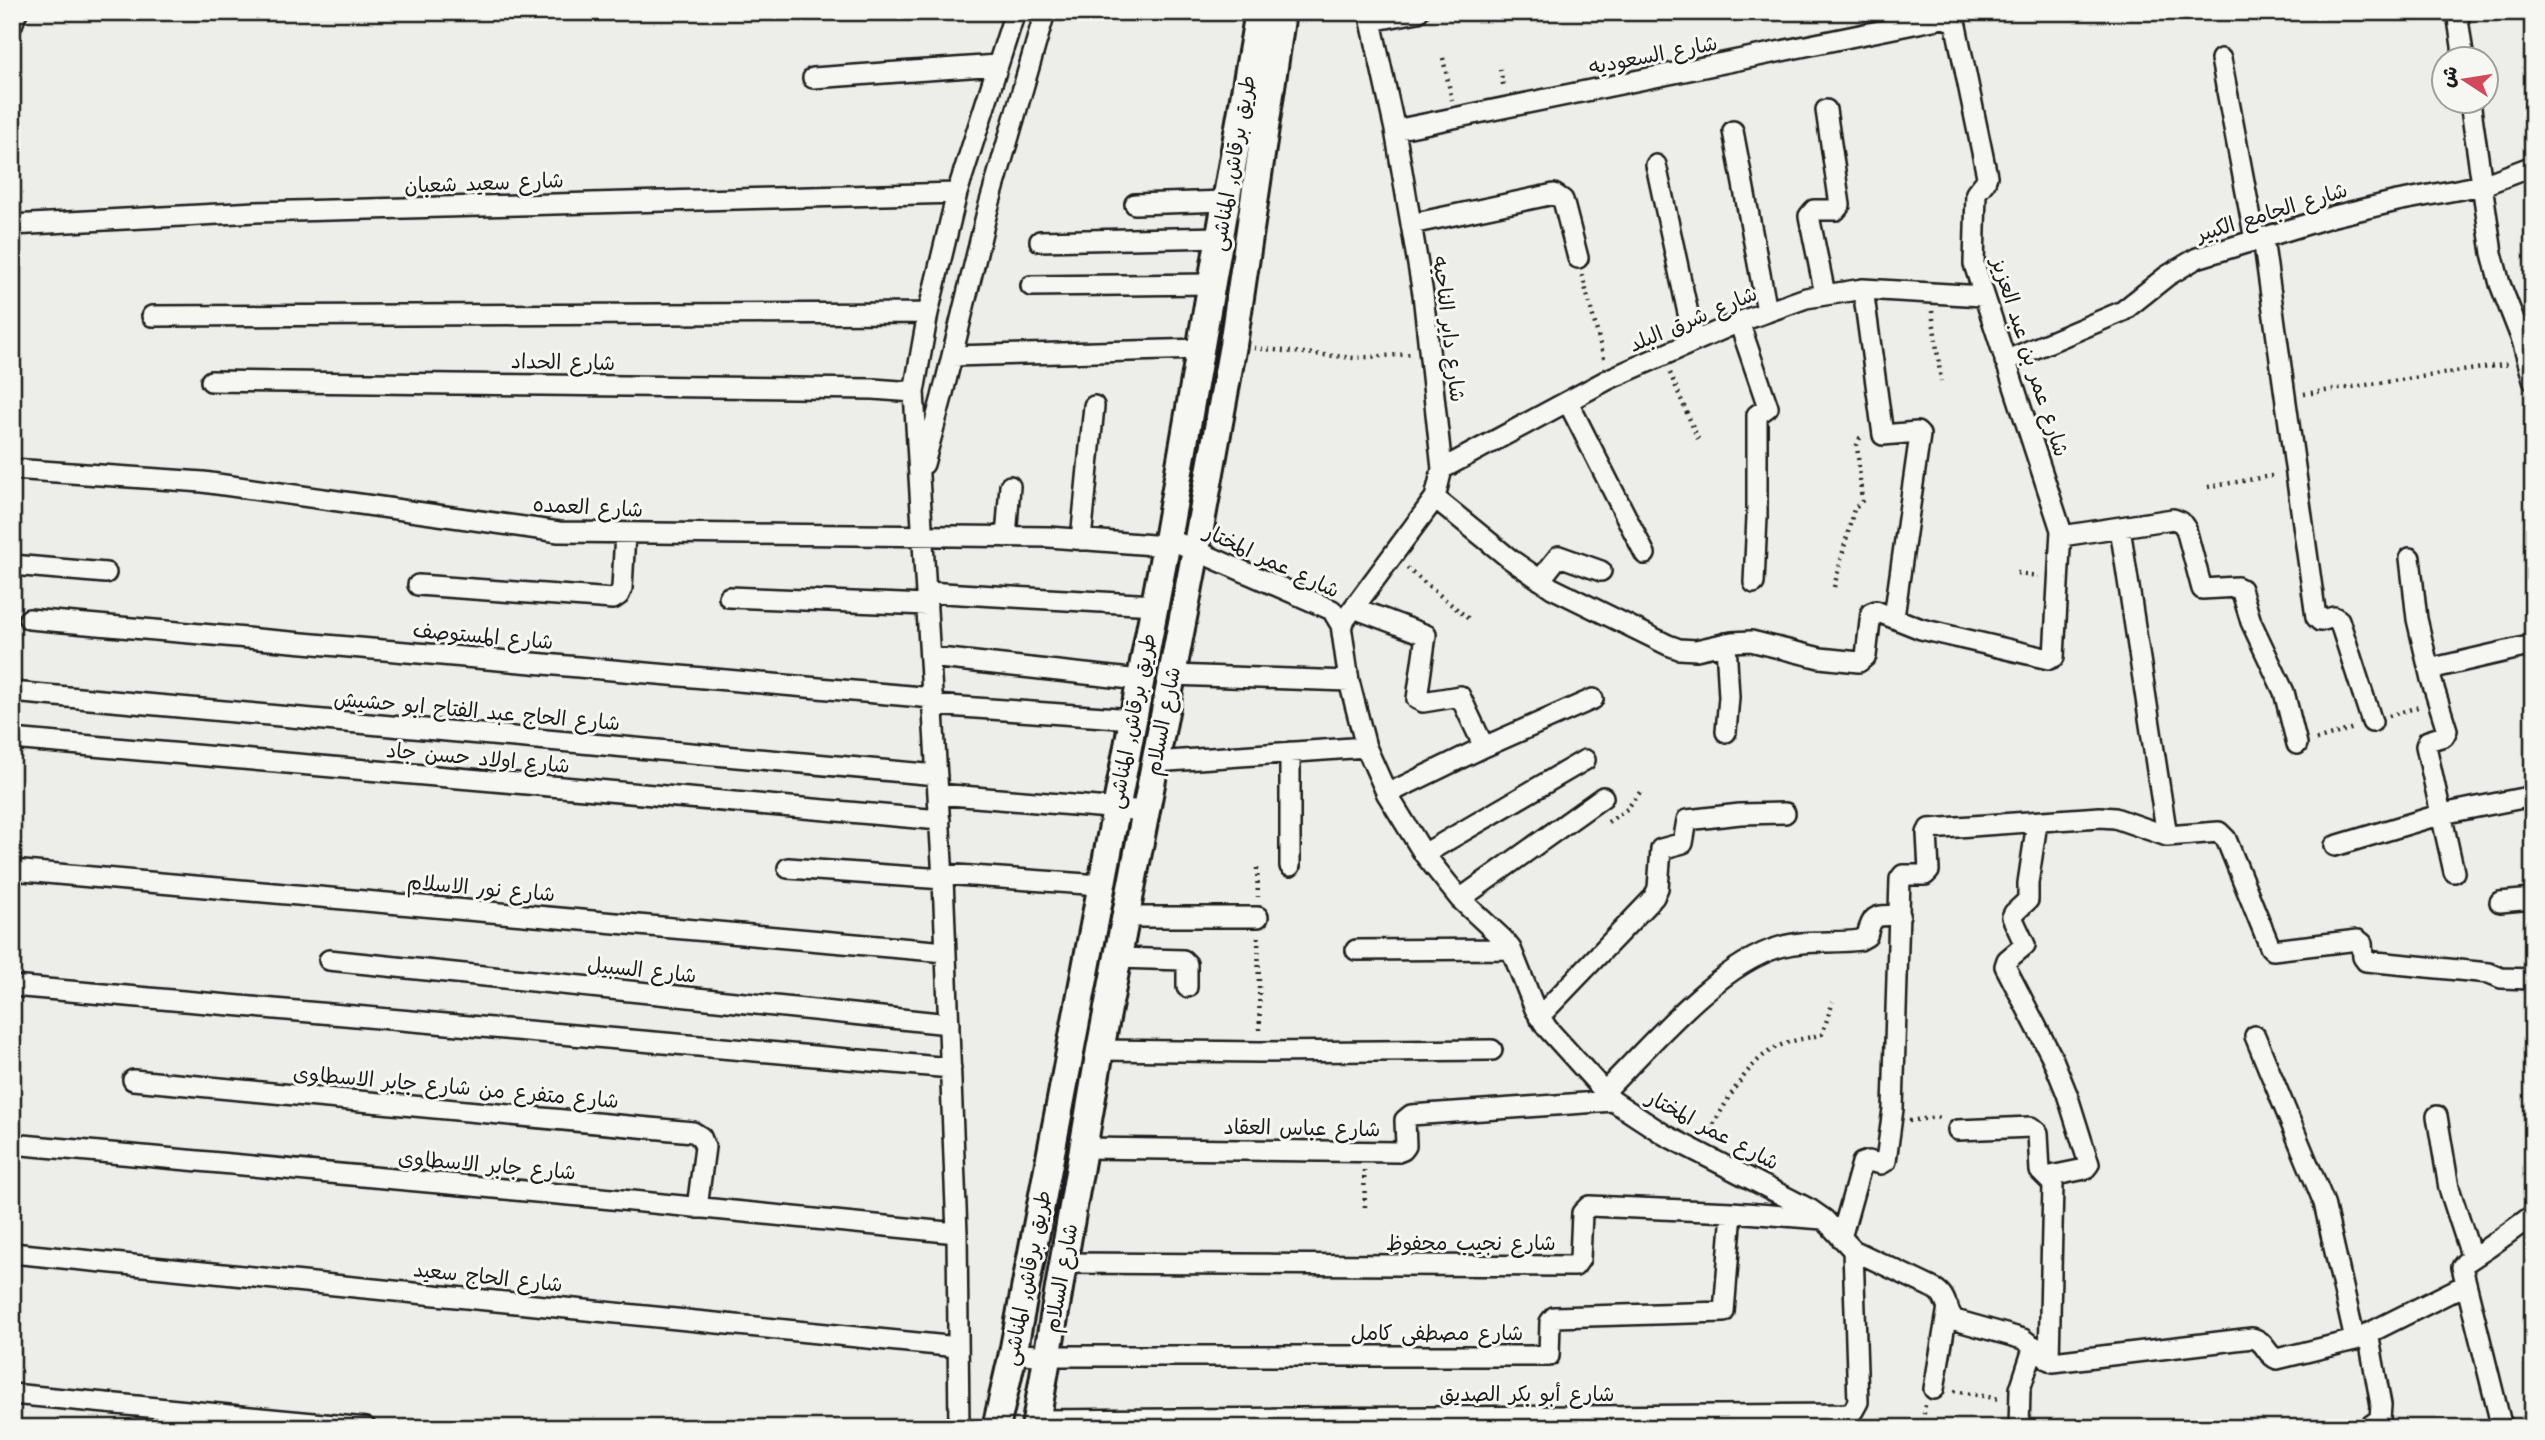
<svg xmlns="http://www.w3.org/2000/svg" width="2545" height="1440" font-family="Kalam,'Playpen Sans Arabic',sans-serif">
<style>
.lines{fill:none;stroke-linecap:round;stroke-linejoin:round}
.street-casing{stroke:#1c1c1c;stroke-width:24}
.secondary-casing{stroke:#1c1c1c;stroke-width:32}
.path{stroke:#1c1c1c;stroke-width:4.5;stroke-dasharray:2 5;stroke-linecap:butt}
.street{stroke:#f6f6f2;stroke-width:19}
.secondary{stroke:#f6f6f2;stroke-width:26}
.labels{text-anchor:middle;stroke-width:6;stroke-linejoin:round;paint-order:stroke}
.street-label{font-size:21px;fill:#1c1c1c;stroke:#f6f6f2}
</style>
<rect width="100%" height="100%" fill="#edede9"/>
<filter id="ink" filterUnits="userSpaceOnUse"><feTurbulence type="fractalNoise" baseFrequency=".0143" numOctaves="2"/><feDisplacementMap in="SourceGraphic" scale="14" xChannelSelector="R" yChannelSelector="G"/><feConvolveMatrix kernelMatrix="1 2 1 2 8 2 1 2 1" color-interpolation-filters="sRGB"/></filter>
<g filter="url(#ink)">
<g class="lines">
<!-- street casing -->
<g class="street-casing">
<path id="street" d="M 2457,12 L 2464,60
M 1371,21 L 1418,12
M 12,25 L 17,12
M 2221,59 L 2255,240
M 813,78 L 998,65
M 2470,102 L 2492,253 L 2500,284 L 2522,340 L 2533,380
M 1395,130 L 1943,18 L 1953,21 L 1956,26 L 1987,176 L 1985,182 L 1976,193 L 1974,264 L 2061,530 L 2054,657 L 2049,659 L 1921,629 L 1876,611 L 1871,613 L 1866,656 L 1859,662 L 1820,658 L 1751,641 L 1732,642 L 1696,650 L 1679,649 L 1668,645 L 1552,588 L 1510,559 L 1435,498
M 1733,131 L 1767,311
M 1656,165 L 1694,341
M 1135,204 L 1226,201
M 1411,224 L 1554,194 L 1563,200 L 1578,258
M 12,225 L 256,212 L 957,193
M 2263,238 L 2316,617 L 2320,621 L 2334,617 L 2339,620 L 2372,722
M 1040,241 L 1220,237
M 1031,286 L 1212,284
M 1863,289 L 1883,435 L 1917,432 L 1920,435 L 1894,617
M 1825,294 L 1809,216 L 1814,210 L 1836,210 L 1840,205 L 1826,110
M 152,316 L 928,313
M 1739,322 L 1768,407 L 1757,415 L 1757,517 L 1754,583
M 952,356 L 1201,349
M 2005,361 L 2123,311 L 2167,276 L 2197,258 L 2334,216 L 2397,201 L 2483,185 L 2533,166
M 211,381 L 873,389 L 914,392
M 1568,402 L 1645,554
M 924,464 L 942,397 L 987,212 L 1045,12
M 12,469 L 203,482 L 559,532 L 1049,537 L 1166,546
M 1442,469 L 1609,379 L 1739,322 L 1806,298 L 1863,289 L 1983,296
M 2120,528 L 2167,836
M 2062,536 L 2173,519 L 2181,522 L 2186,529 L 2202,589 L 2237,587 L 2241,589 L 2251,622 L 2284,692 L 2297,744
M 1006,537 L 1010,486
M 1167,538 L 1332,610 L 1341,625 L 1349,681 L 1366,747 L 1387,794 L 1424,854 L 1460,899 L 1503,939 L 1511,949 L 1535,1009 L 1547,1028 L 1613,1101 L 1665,1135 L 1811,1210 L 1824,1219 L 1853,1250 L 1935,1289 C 1948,1297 1945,1310 1955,1320 L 2023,1339 L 2053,1362 L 2252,1338 C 2266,1341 2265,1354 2277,1359 L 2355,1340 L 2465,1285
M 1081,540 L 1094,406
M 2410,558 L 2417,619 L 2431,679
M 12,565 L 106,573
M 1540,580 L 1559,556 L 1601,571
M 418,585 L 613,599 L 619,595 L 622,588 L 625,533
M 926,592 L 1155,605
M 729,597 L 927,605
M 1354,608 L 1426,635 L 1417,699 L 1423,702 L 1460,696 L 1484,747
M 29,619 L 933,698
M 1341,625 L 1435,498 L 1442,469 L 1423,294 L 1395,130 L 1369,12
M 930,657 L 1140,680
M 1172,675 L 1349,681
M 12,692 L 937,775
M 933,705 L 1133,719
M 1726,732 L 1729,697 L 1726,643
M 12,739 L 940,820
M 1290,752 L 1290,866
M 1155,762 L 1366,747
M 938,794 L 1146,811
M 1387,794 L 1484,747 L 1593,699
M 2037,823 L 2028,883 L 2028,900 L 2014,913 L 2012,917 L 2025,945 L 2007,960 L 2005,966 L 2052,1057 L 2067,1094 L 2089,1164 L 2085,1169 L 2046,1177
M 2335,846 L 2442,814 L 2533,796
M 1424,854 L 1585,760
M 788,868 L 943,879
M 12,870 L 946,952
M 2454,872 L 2426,746 L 2428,741 L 2444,736 L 2447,730 L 2431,679 L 2432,672 L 2438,667 L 2533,645
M 943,874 L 1101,885
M 1460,899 L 1603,797
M 2500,902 L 2533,899
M 1126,917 L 1258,917
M 1356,950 L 1511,949
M 1118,958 L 1183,960 L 1187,964 L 1187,987
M 329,960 L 949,1024
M 12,986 L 951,1068
M 1539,1017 L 1654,897 L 1658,888 L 1661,849 L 1683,843 L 1687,820 L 1740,814 L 1785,813
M 2255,1036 L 2324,1203 L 2355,1340
M 1100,1050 L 1260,1052 L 1492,1050
M 133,1080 L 693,1132 L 701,1137 L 705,1147 L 697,1208
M 1604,1092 C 1650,1046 1718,964 1780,947 C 1807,939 1834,944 1860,940 L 1867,936 C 1873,911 1877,917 1900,915
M 2437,1116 L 2449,1188 L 2472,1258
M 1958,1130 L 2031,1127 L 2038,1133 L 2040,1171 L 2053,1184 L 2049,1360
M 12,1144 L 591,1197 L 957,1233
M 1084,1148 L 1398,1152 L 1403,1150 L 1406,1146 L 1405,1120 L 1411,1115 L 1613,1101
M 1841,1238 L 1862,1163 L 1868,1161 L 1881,1164 L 1886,1161 L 1893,1109 L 1900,879 L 1903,875 L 1925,875 L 1929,871 L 1927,833 L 1929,829 L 2100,817 L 2115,818 L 2167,836 L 2219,832 L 2226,839 L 2270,947 L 2273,950 L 2358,940 L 2362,943 L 2363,957 L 2366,961 L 2489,973 L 2501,978 L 2533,979
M 12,1253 L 958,1347
M 1063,1263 L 1575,1266 L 1580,1259 L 1582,1213 L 1589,1206 L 1732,1212 L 1823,1219
M 1013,1353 L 1047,1356 L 1549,1356 L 1550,1322 L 1554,1317 L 1724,1312 L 1732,1212
M 1934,1389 L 1948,1307
M 12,1394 L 366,1428
M 1037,1420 L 1848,1414 L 1853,1411 L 1858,1402 L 1853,1250
M 959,1428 L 957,1233 L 943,879 L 914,392 L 928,313 L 957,193 L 1015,12
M 2019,1428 L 2020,1389 L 2034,1346
M 2367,1428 L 2380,1419 L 2381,1405 L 2368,1333
M 2502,1428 L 2462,1267 L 2465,1263 L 2489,1247 L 2533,1215"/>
</g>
<!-- secondary casing -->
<g class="secondary-casing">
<path id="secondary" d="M 996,1428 L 1013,1353 L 1166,546 L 1259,12
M 1035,1428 L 1100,1050 L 1196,550 L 1233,345 L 1282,12"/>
</g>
<!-- path -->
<path class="path" d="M 1443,58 L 1452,100
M 1500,69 L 1504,89
M 1582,275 L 1605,362
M 1932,311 L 1941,381
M 1254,348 L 1354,358 L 1412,354
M 1670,373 L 1698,439
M 2304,394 L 2510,364
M 2208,487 L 2277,475
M 1407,568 L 1470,620
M 2017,573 L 2038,576
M 1834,587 L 1854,509 L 1862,501 L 1857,445 L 1860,438 L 1865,436
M 2389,716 L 2421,706
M 2316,740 L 2354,728
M 1608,822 L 1627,809 L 1641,791
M 1257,868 L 1258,897
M 1258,937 L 1260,1034
M 1909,1121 L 1936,1117 L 1942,1119
M 1706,1136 C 1725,1107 1745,1061 1779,1046 C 1793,1039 1808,1039 1822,1034 L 1833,1002
M 1364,1170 L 1365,1210
M 1954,1391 L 2000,1399
M 1922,1428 L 1925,1405"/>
<!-- street -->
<use href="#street" class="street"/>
<!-- secondary -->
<use href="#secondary" class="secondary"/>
</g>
</g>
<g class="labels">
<!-- street labels -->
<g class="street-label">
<text transform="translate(1653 55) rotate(-11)" y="7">شارع السعوديه</text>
<text transform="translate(1233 163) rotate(-80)" y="7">طريق برقاش, المناشى</text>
<text transform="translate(484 183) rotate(-2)" y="7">شارع سعيد شعبان</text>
<text transform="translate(2272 212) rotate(-17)" y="7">شارع الجامع الكبير</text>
<text transform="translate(1693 319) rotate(-23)" y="7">شارع شرق البلد</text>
<text transform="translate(1449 329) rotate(83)" y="7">شارع داير الناحيه</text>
<text transform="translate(2030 357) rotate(72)" y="7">شارع عمر بن عبد العزيز</text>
<text transform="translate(563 362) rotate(1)" y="7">شارع الحداد</text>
<text transform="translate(588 507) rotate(3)" y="7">شارع العمده</text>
<text transform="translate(1272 561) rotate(25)" y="7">شارع عمر المختار</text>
<text transform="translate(483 636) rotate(5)" y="7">شارع المستوصف</text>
<text transform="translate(477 711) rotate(5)" y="7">شارع الحاج عبد الفتاح ابو حشيش</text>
<text transform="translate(1132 721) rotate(-79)" y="7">طريق برقاش, المناشى</text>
<text transform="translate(1163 721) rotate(-79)" y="7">شارع السلام</text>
<text transform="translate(478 758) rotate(5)" y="7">شارع اولاد حسن جاد</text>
<text transform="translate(481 888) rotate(5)" y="7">شارع نور الاسلام</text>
<text transform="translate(642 970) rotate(6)" y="7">شارع السبيل</text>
<text transform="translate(456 1087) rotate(5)" y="7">شارع متفرع من شارع جابر الاسطاوى</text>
<text transform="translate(1302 1128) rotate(1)" y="7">شارع عباس العقاد</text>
<text transform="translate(1713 1130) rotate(28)" y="7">شارع عمر المختار</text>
<text transform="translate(487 1165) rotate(5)" y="7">شارع جابر الاسطاوى</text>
<text x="1471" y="1250">شارع نجيب محفوظ</text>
<text transform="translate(488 1277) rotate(6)" y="7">شارع الحاج سعيد</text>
<text transform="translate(1027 1278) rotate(-79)" y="7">طريق برقاش, المناشى</text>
<text transform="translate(1061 1278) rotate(-80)" y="7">شارع السلام</text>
<text x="1437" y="1340">شارع مصطفى كامل</text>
<text x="1527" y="1401">شارع أبو بكر الصديق</text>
</g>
</g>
<!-- margin -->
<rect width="2545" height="1440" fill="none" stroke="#f6f6f2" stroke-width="42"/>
<rect x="21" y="21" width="2503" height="1398" fill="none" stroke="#1c1c1c" stroke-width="2.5" filter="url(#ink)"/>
<!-- north arrow -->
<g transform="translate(2465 80) rotate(282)"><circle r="33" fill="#f6f6f2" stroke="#9f9f9c" stroke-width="2"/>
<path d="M0-5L12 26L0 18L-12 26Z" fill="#d1495b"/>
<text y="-10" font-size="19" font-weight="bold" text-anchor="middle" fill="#1c1c1c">ش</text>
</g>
</svg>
